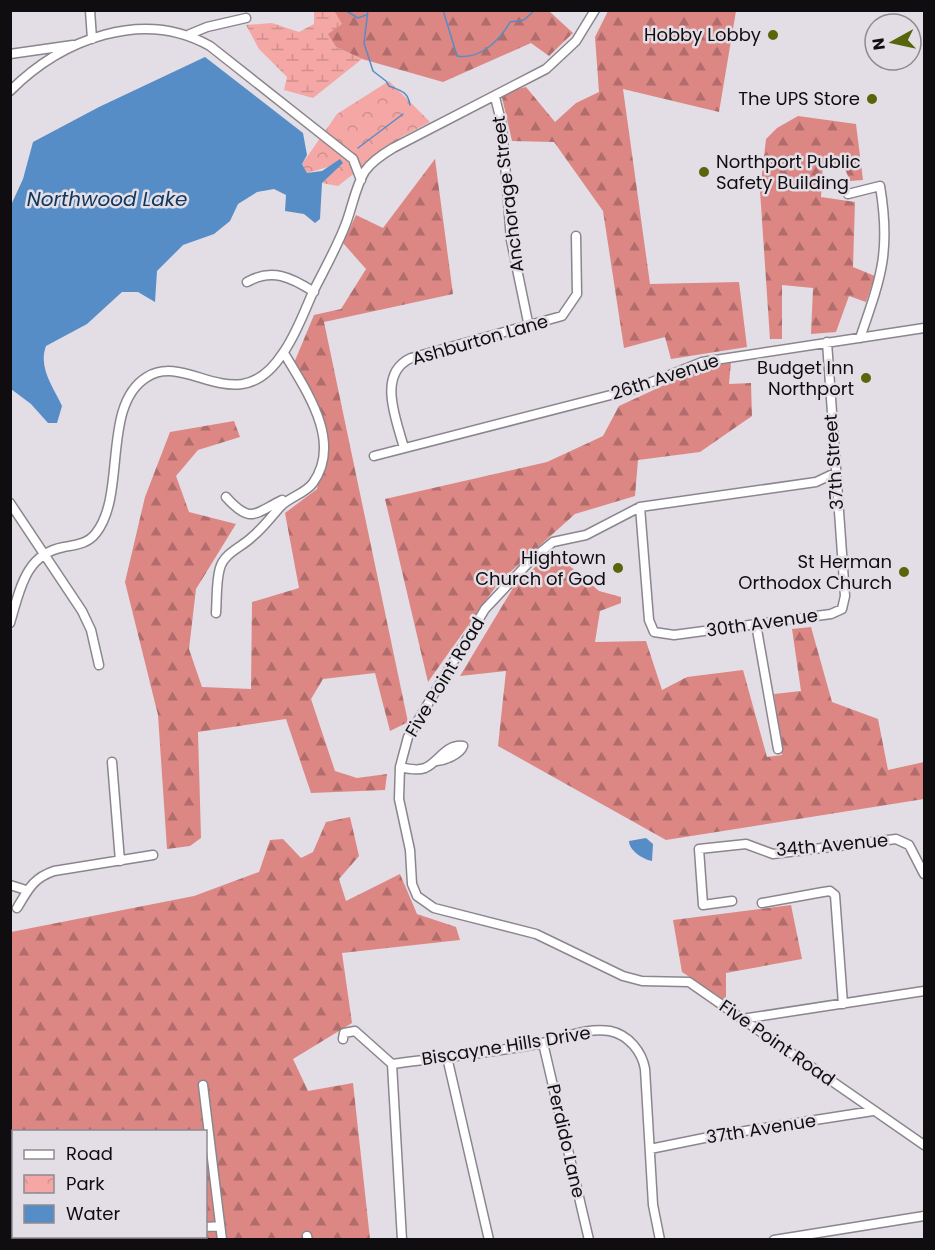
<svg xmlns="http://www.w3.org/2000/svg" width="935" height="1250" font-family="Poppins,sans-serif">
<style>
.forest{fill:url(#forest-firs)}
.wetland{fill:url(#wetland-marsh)}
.park{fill:url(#park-crowns)}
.water{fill:#568dc7}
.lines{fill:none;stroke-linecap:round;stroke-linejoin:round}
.stream{stroke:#568dc7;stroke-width:1.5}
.minor-casing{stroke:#8b868d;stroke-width:11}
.minor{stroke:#fff;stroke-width:8}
.poi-dot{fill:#57650b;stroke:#e3dde5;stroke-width:2}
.labels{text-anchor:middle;stroke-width:5;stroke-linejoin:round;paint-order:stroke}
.poi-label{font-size:18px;fill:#0f0d10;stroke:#e3dde5;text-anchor:end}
.street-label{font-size:18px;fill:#0f0d10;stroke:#e3dde5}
.water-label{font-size:20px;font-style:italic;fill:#0f375e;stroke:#e3dde5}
</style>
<defs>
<pattern id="forest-firs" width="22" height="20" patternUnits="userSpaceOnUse" patternTransform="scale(1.5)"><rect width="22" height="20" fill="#dc8784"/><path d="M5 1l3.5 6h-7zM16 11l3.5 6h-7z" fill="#b16d6b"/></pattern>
<pattern id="wetland-marsh" width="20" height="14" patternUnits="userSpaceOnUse" patternTransform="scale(1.5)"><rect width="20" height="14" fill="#f4a7a5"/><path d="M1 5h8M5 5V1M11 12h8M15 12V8" fill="none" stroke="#d08f8d"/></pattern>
<pattern id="park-crowns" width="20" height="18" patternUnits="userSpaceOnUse" patternTransform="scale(1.5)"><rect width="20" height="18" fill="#f4a7a5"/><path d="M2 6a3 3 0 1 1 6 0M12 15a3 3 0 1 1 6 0" fill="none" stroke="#d08f8d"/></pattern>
</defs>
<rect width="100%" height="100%" fill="#e3dde5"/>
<!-- forest -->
<path class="forest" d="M 333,10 L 549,11 L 573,33 L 549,56 L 531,43 L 443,82 L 362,59 L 336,47 L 327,34 L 341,24 Z
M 608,11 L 736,11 L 719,112 L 623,89 L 650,284 L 739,282 L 747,347 L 671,359 L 665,337 L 624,348 L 603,211 L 554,142 L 512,141 L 501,93 L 526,87 L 555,122 L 576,103 L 599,92 L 595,37 Z
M 798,116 L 856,124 L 863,180 L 850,181 L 845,169 L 823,164 L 821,197 L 855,202 L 853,267 L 875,276 L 866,302 L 849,296 L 836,332 L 811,334 L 813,288 L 782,285 L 782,339 L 770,339 L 760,191 L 766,139 L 777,128 Z
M 435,159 L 453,294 L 324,322 L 408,722 L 390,731 L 375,673 L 323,679 L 311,699 L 335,771 L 357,778 L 387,774 L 385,790 L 311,793 L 286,719 L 198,732 L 201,838 L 190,846 L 167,849 L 158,715 L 125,582 L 145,497 L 170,432 L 234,421 L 240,437 L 198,450 L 176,476 L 189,512 L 236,524 L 196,589 L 189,649 L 202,687 L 251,689 L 252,602 L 299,588 L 285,513 L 317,489 L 328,441 L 316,398 L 294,363 L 314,315 L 341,309 L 366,269 L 343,243 L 356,215 L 383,228 Z
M 731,362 L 729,384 L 751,383 L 752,416 L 700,452 L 638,460 L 635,496 L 575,514 L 499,582 L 428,682 L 385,499 L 547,462 L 603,436 L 619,406 L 699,369 Z
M 552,551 L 599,591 L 621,597 L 621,603 L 600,611 L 595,642 L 646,641 L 662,690 L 687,677 L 743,670 L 767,757 L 782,755 L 774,694 L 801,691 L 792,629 L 811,627 L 832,702 L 878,719 L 888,770 L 924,762 L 924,799 L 666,840 L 498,746 L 506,671 L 460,676 L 513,588 Z
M 350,817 L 359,856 L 339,879 L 346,901 L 400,874 L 417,914 L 456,927 L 460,940 L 342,953 L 352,1023 L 293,1059 L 308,1091 L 353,1083 L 370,1239 L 34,1239 L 34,1236 L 206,1236 L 206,1132 L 14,1132 L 13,1152 L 11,1152 L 11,932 L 194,896 L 259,872 L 270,840 L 283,839 L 301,858 L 313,852 L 326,822 Z
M 791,905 L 802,959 L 726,973 L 726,1001 L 682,972 L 673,920 Z"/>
<!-- wetland -->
<path class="wetland" d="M 314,11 L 335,12 L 342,24 L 328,34 L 336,47 L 362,59 L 313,98 L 284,90 L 287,77 L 259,49 L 246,25 L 272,23 L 299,32 L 314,24 Z"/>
<!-- park -->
<path class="park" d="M 389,81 L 430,122 L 401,137 L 338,186 L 322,183 L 342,163 L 307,173 L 302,164 L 337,114 Z"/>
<!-- water -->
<path class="water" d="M 205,57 L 303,133 L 307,155 L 302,164 L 307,173 L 322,171 L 340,159 L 343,163 L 322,183 L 320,219 L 315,223 L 304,214 L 285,211 L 286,195 L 274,189 L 257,192 L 238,204 L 230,221 L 214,234 L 183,245 L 157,271 L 155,302 L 138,292 L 122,292 L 87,324 L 46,346 C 38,368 53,386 62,406 L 57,423 L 48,423 L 31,404 L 11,389 L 11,205 L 23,179 L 33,142 L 99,107 Z
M 646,838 L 653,844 L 652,861 C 642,859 629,850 629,841 Z"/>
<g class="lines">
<!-- stream -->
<path class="stream" d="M 345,10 L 358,18 L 366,15
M 368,10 L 364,43 L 373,71 L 386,81 L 389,86 C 399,90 408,91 410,105
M 443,10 L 457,56 C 480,60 500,40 510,22 L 524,20 L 535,10
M 358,148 L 403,114"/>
<!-- minor casing -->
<g class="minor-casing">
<path id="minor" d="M 90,10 L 92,39
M 190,34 L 207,27 L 246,18
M 10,54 L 73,45
M 10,91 C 62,39 143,8 210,46 L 353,159 L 361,180
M 495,97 L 502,125 L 511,240 L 529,327
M 848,194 L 880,186 C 891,252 881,277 860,338
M 247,282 C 272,268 291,277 314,292
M 404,448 C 397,421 376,374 411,358 L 562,316 L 577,294 L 576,236
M 374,456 L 634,389 L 702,362 L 924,328
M 835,473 L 816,482 L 640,507 L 586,535 L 553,542 L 532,559 L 485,609 L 408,737 L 400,767 L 399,799 L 410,850 L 412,884 L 417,896 L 434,908 L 536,934 L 623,976 L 642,981 L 689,982 L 924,1145
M 226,497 C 251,525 255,513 282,500
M 10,503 L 82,611 L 91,630 L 99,665
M 640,507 L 649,620 L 654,632 L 674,635 L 831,614 L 842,609 L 845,596 L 827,342
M 216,613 C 217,599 216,581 220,568 C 224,553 242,547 252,537 C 263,528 271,517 280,507 C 289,497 305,494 313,483 C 343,441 305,389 284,353
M 10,623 C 20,590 25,554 64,547 C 75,545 88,544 96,533 C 127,494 101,405 147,377 C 188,351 238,423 283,353 C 296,335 304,312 313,292 C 324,270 336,249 345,226 C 352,209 355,187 365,171 C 372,161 383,154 393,148 L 546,69 L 576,41 L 595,10
M 756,624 L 778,749
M 112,762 L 120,861
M 400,767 C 408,769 417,771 425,768 C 439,762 445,744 463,746 C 460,754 446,760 437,761
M 10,885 L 26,890
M 732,901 L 703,905 L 699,849 L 746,844 L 773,854 L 896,839 L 909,845 L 924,874
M 762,903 L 823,892 L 830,891 L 835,895 L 843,1004
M 17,908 C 28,890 33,878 54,871 L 153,855
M 742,1019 L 924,991
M 343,1039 L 344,1033 L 355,1031 L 392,1064 L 402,1240
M 543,1043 L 589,1240
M 447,1057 L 489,1240
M 392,1064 C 442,1057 493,1053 542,1043 C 565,1038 587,1027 610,1031 C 629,1035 642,1052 645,1069 L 653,1205 L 660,1240
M 203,1085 L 222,1240
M 650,1149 L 719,1135 L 873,1111
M 10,1224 L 12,1223
M 206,1227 L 220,1226
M 135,1236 L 136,1240
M 307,1236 L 308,1240
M 101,1240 L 127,1236
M 774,1240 L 924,1216"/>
</g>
<!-- minor -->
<use href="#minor" class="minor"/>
</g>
<!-- markers -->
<g class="poi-dot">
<circle cx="773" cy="35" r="6"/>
<circle cx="872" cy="99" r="6"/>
<circle cx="704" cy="172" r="6"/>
<circle cx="866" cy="378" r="6"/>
<circle cx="618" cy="568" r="6"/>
<circle cx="904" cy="572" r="6"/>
</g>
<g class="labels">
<!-- poi labels -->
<g class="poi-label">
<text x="761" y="41">Hobby Lobby</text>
<text x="860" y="105">The UPS Store</text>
<text x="716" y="168" text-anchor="start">Northport Public<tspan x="716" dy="21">Safety Building</tspan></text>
<text x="854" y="374">Budget Inn<tspan x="854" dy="21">Northport</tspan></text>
<text x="606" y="564">Hightown<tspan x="606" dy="21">Church of God</tspan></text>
<text x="892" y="568">St Herman<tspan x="892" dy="21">Orthodox Church</tspan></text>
</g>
<!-- street labels -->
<g class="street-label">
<text transform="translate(508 194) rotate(-97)" y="6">Anchorage Street</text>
<text transform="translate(480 340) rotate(-16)" y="6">Ashburton Lane</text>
<text transform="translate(665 377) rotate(-18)" y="6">26th Avenue</text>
<text transform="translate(834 462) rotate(-94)" y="6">37th Street</text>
<text transform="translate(762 623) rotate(-8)" y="6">30th Avenue</text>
<text transform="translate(445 677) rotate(-59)" y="6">Five Point Road</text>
<text transform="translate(832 845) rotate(-5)" y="6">34th Avenue</text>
<text transform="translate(777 1043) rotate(35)" y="6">Five Point Road</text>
<text transform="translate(506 1046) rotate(-9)" y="6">Biscayne Hills Drive</text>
<text transform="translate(761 1129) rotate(-9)" y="6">37th Avenue</text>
<text transform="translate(566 1141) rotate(77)" y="6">Perdido Lane</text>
</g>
<!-- water labels -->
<g class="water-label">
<text x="107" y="206">Northwood Lake</text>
</g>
</g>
<!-- border -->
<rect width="935" height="1250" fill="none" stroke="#0f0d10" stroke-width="24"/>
<!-- legend -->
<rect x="12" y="1130" width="195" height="108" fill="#e3dde5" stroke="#8e8a90" stroke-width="1.5"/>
<rect x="24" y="1150" width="30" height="9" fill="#ffffff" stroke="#8e8a90" stroke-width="1.5"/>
<text x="66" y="1160" font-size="18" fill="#0f0d10">Road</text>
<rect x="24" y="1175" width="30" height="18" fill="url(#park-crowns)" stroke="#8e8a90" stroke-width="1.5"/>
<text x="66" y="1190" font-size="18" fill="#0f0d10">Park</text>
<rect x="24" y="1205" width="30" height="18" fill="#568dc7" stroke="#8e8a90" stroke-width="1.5"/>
<text x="66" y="1220" font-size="18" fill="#0f0d10">Water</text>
<!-- north arrow -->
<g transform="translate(893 42) rotate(262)"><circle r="28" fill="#e3dde5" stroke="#8e8a90" stroke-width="1.5"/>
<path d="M0-4.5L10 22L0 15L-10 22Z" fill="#57650b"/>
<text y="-9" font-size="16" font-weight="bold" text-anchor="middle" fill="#0f0d10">N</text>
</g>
</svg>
